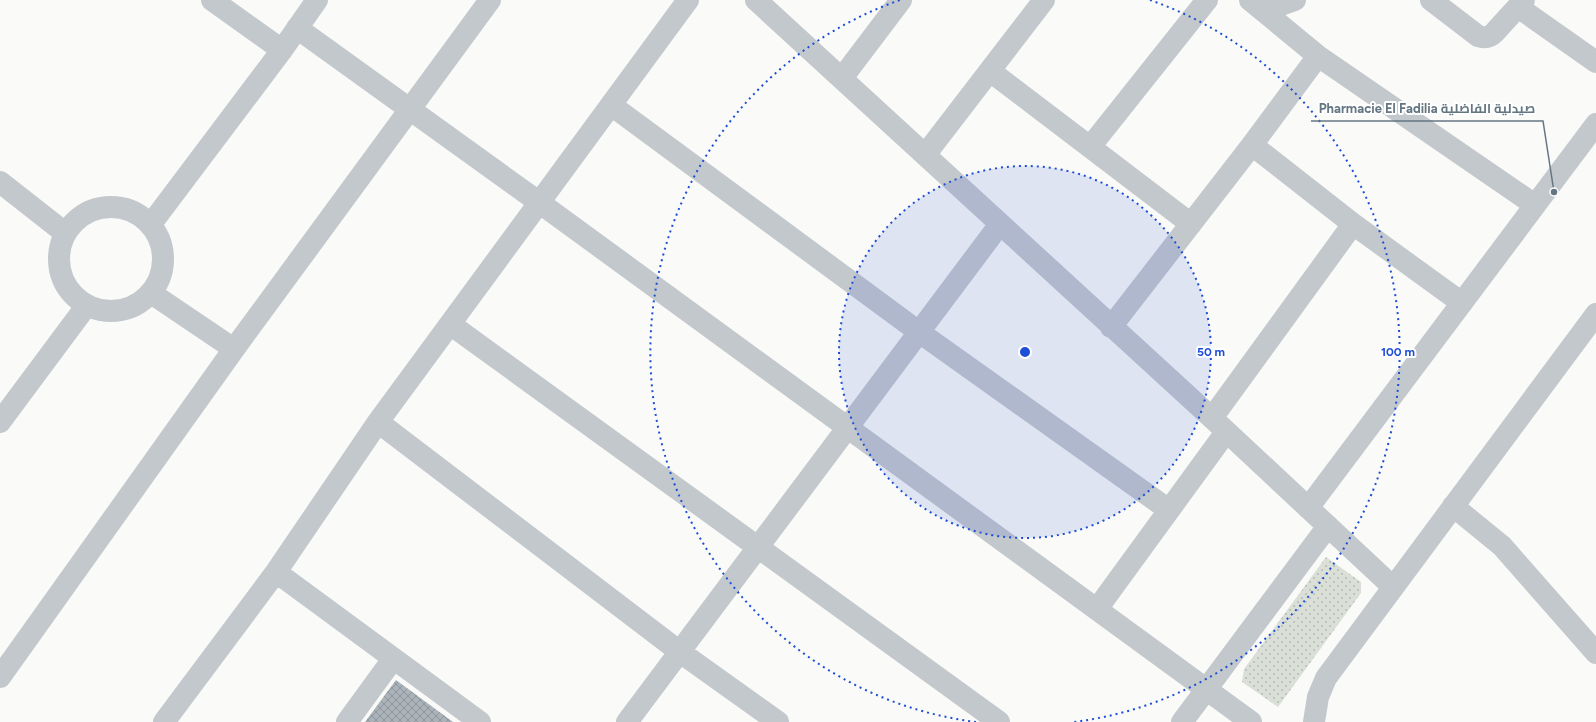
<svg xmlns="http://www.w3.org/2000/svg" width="1596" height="722" font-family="Figtree,Cairo,sans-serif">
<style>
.green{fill:url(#green-dots)}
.building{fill:url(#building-cross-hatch)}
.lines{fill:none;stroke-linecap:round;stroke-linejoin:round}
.minor{stroke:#c3c8cc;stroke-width:22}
.ring{fill:none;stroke:#1d4ed8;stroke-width:2;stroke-dasharray:2 4}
.centre{fill:#1d4ed8;stroke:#fff;stroke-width:2}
.ring-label{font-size:12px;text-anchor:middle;font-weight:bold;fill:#1d4ed8;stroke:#fff;stroke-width:4;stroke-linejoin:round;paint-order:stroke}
.leader{fill:none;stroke:#657683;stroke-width:1.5}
.callout-dot{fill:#657683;stroke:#fff;stroke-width:1.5}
.callout-label{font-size:13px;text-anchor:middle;font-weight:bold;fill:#657683;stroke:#fff;stroke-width:4;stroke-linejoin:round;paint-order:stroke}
</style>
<defs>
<pattern id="green-dots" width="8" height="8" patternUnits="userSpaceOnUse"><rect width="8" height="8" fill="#dadfd7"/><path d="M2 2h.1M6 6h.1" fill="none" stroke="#b4b9b4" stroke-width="1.8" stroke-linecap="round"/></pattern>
<pattern id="building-cross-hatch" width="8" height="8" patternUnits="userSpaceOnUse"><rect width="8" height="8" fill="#aab3b9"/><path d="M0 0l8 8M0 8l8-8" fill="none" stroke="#8e969c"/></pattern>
</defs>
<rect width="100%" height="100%" fill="#fafaf8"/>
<!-- green -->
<path class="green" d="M 1326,557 L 1361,582 L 1361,593 L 1278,707 L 1242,682 L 1244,669 Z"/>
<!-- building -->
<path class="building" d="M 396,680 L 453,722 L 365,722 Z"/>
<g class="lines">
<!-- minor -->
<path class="minor" d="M 212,0 L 282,50
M 756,0 L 1212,418 L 1393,587
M 1250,0 L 1318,56 L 1535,205
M 1431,0 L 1478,36 C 1484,38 1489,38 1494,33 L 1524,0
M 1518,7 L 1596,62
M 1264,11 L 1295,0
M 297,28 L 540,203 L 1251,722
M 990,71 L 1090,147
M 842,78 L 901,0
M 611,105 L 919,332 L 1169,510
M 1252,145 L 1353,224 L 1462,303
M 925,155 L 1044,0
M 0,182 L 65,233
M59 259a52 52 0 1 1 104 0a52 52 0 1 1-104 0Z
M 151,224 L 282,50 L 317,0
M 1191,224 L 1090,147 L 1207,0
M 151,293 L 234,349
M 450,324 L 999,722
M 1111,327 L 1252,145 L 1318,56
M 1212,418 L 1353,224
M 0,422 L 87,305
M 378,422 L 680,652 L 778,722
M 1453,506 L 1502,546 L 1596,653
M 1308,508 L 1596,124
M 276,572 L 480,722
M 1097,609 L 1226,432
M 0,677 L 234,349 L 490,0
M 164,722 L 276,572 L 378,422 L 688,0
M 347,722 L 393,659
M 627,722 L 1000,224
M 1182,722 L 1328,526
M 1314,722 L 1318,697 L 1326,678 L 1596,314"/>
</g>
<!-- distance rings -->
<circle cx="1025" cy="352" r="186" fill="#1d4ed8" fill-opacity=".12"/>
<g class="ring">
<circle cx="1025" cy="352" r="186"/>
<path d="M976 722A373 373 0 0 1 900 0M1150 0A373 373 0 0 1 1074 722"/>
</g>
<circle cx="1025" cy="352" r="6" class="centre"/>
<g class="ring-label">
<text x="1211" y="356">50 m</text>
<text x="1398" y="356">100 m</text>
</g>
<!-- callouts -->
<path class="leader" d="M1554 192L1543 121H1311"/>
<circle class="callout-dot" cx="1554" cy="192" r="4"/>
<g class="callout-label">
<text x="1427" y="113">Pharmacie El Fadilia صيدلية الفاضلية</text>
</g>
</svg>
